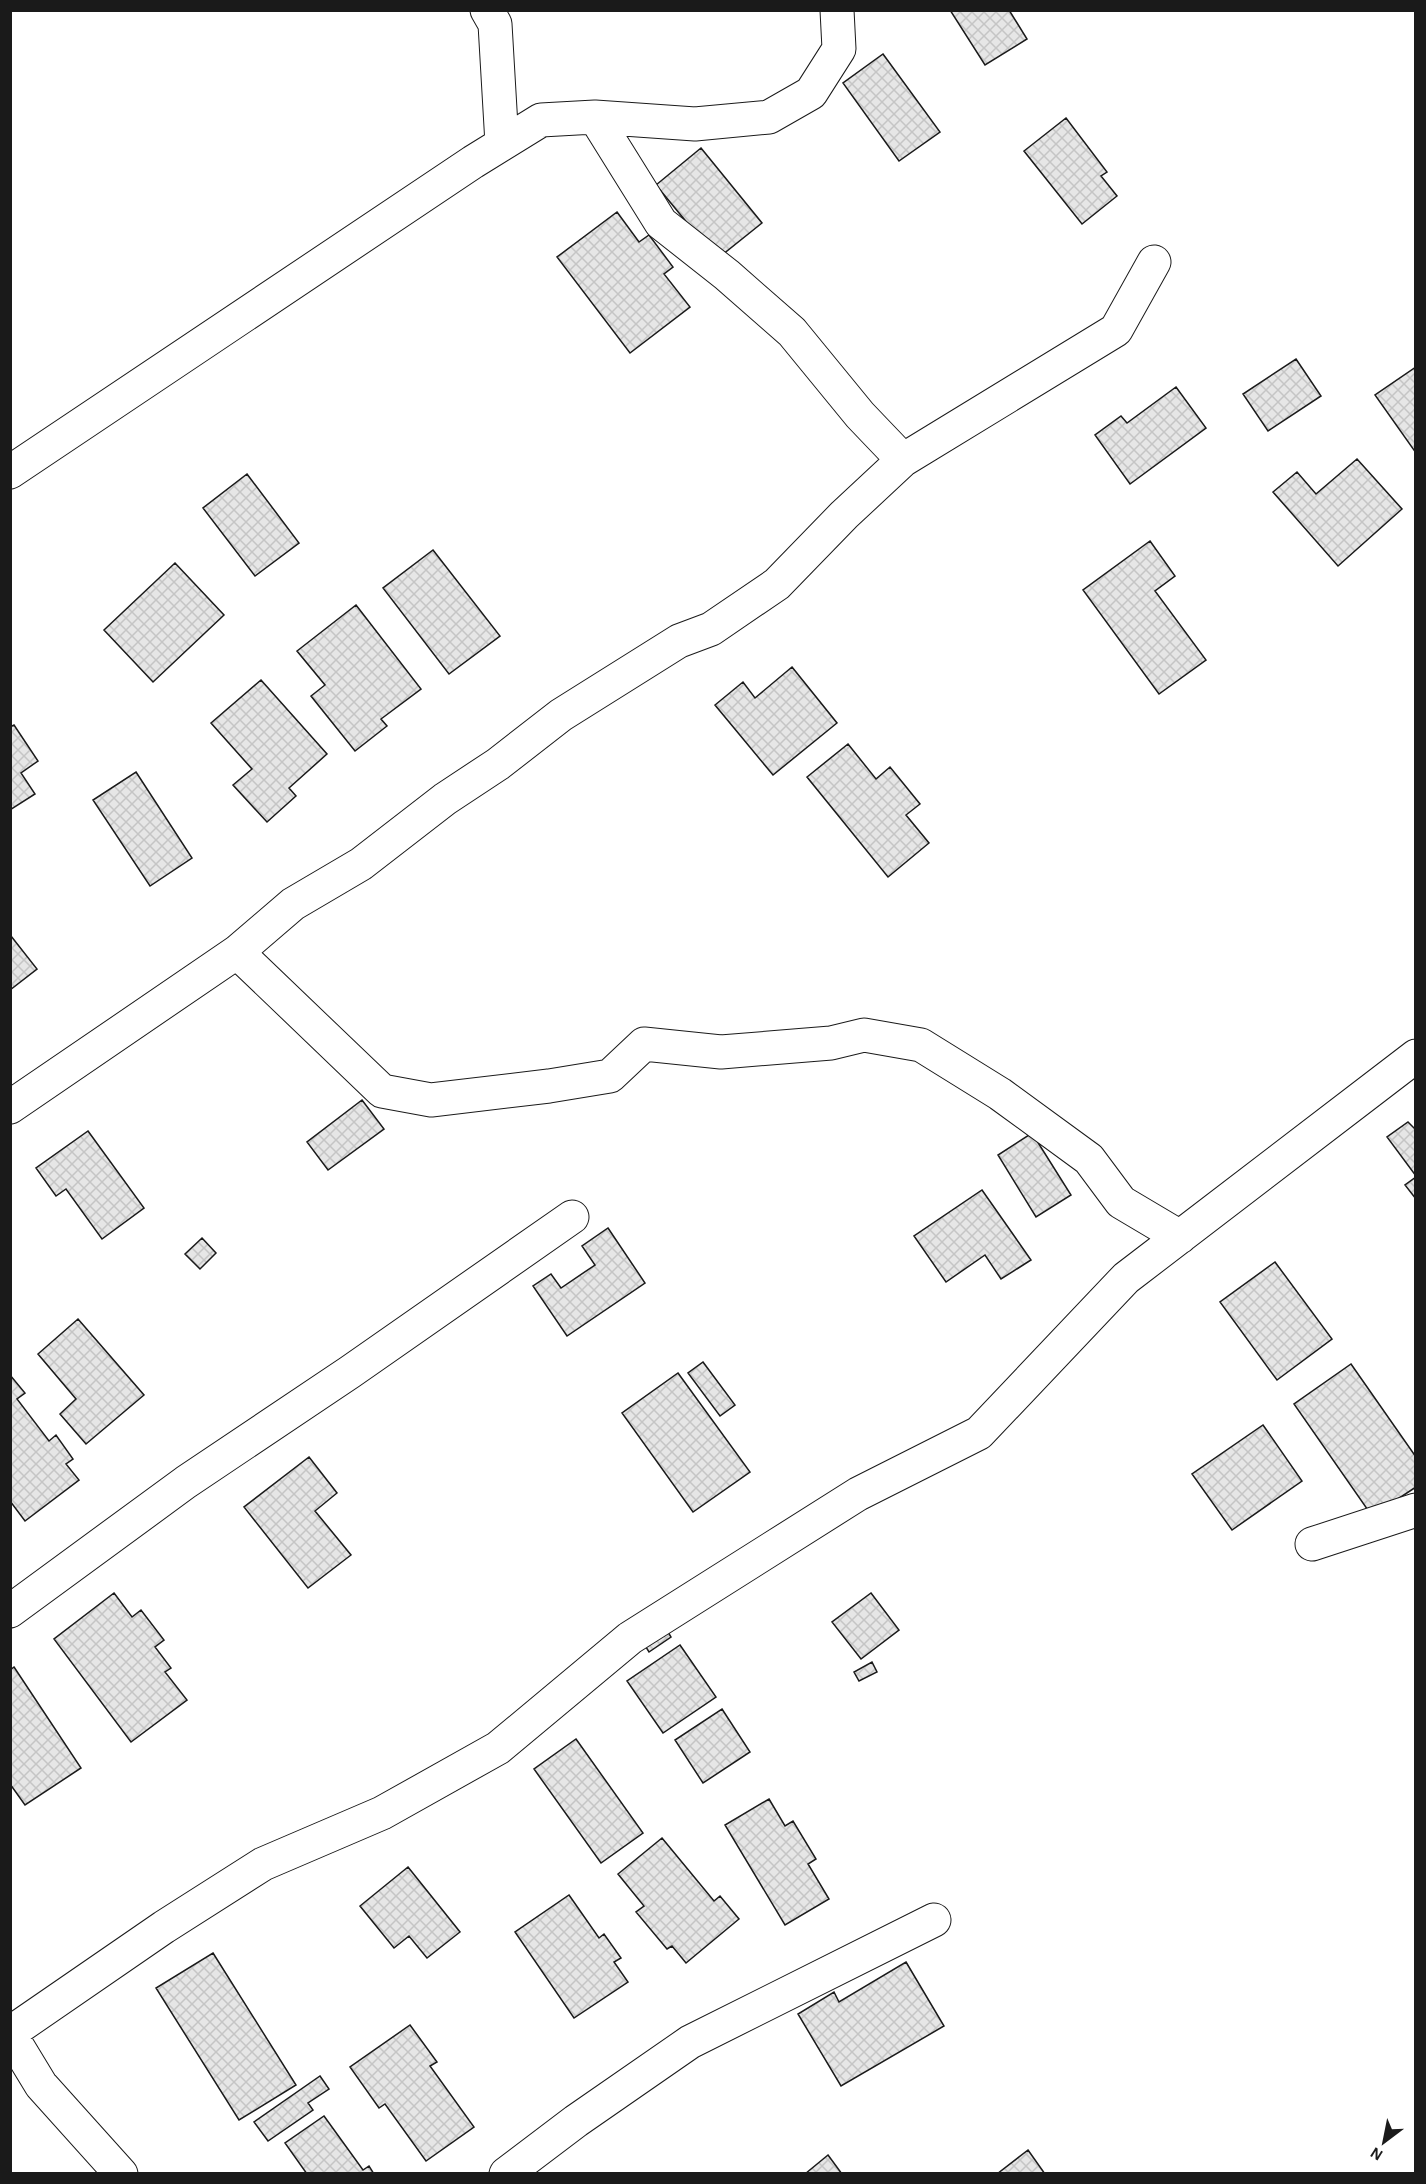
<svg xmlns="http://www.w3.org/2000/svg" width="1426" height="2184" font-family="'Alegreya Sans',sans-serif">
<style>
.building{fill:url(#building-cross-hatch);stroke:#1a1a1a;stroke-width:1.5}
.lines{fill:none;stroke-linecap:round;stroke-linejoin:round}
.street-casing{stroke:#1a1a1a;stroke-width:35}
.street{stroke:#fff;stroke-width:33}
</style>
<defs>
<pattern id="building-cross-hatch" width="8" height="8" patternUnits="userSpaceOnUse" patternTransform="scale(1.5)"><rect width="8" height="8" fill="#e6e6e6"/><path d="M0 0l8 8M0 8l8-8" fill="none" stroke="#c5c5c5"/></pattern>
</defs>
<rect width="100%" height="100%" fill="#fff"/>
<!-- building -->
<path class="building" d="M 950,10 L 1009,10 L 1027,39 L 985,65 Z
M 883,54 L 940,132 L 899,161 L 843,83 Z
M 1066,118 L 1107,172 L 1101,176 L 1117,196 L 1082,224 L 1024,151 Z
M 701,148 L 762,223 L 717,259 L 656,185 Z
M 617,212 L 639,242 L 649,235 L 673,267 L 664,274 L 690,307 L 630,353 L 557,257 Z
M 1296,359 L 1321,396 L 1268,431 L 1243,394 Z
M 1416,367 L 1416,453 L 1375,395 Z
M 1176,387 L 1206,428 L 1130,484 L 1095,435 L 1121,416 L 1127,423 Z
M 1357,459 L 1402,509 L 1338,566 L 1273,492 L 1297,472 L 1316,494 Z
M 247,474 L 299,543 L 255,576 L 203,508 Z
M 1150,541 L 1175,576 L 1155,591 L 1206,660 L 1159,694 L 1083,590 Z
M 433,550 L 500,636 L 449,674 L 383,588 Z
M 175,563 L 224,615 L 153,682 L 104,630 Z
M 356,605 L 421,689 L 381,719 L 387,726 L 355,751 L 311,696 L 325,685 L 297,651 Z
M 792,667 L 837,723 L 773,775 L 715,705 L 743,682 L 755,698 Z
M 261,680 L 327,754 L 289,788 L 296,796 L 267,822 L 233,785 L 252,769 L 211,723 Z
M 14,725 L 38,761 L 21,773 L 35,794 L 10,810 L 10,727 Z
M 848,744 L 876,779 L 890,767 L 920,804 L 906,815 L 929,843 L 888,877 L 807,777 Z
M 136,772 L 192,858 L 150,886 L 93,800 Z
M 11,936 L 37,969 L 10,990 L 10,937 Z
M 362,1100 L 384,1129 L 328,1170 L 307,1142 Z
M 1408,1122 L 1416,1130 L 1416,1176 L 1387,1137 Z
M 88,1131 L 144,1208 L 102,1239 L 66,1189 L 56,1196 L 36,1168 Z
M 1032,1133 L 1071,1195 L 1036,1217 L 998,1155 Z
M 1416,1177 L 1416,1199 L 1405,1185 Z
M 982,1190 L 1031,1260 L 1001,1279 L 985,1255 L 946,1282 L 914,1236 Z
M 608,1228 L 645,1283 L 567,1336 L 533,1286 L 551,1274 L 561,1288 L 595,1265 L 582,1246 Z
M 202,1238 L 216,1253 L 200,1269 L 185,1254 Z
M 1275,1262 L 1332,1339 L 1277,1380 L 1220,1302 Z
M 78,1319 L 144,1395 L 86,1444 L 60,1414 L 76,1399 L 38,1354 Z
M 703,1362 L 735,1405 L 720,1416 L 688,1373 Z
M 1351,1364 L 1416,1457 L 1416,1487 L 1372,1516 L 1294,1404 Z
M 678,1373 L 750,1472 L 693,1512 L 622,1413 Z
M 10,1375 L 25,1393 L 17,1399 L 49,1441 L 56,1435 L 73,1459 L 66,1464 L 79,1480 L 25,1521 L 10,1501 Z
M 1263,1425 L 1302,1481 L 1232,1530 L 1192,1474 Z
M 309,1457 L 337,1493 L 315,1511 L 351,1555 L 308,1588 L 244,1507 Z
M 114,1593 L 132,1617 L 141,1610 L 164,1640 L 155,1647 L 171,1668 L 165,1672 L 187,1700 L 131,1742 L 54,1639 Z
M 871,1593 L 899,1630 L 861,1659 L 832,1622 Z
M 664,1625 L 671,1637 L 649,1652 L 641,1639 Z
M 680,1645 L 716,1697 L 663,1733 L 627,1681 Z
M 872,1662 L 877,1672 L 859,1681 L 854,1672 Z
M 14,1667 L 81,1768 L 25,1805 L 10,1784 L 10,1670 Z
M 722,1709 L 750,1752 L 703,1783 L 675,1740 Z
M 576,1739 L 643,1833 L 601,1863 L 534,1769 Z
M 769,1799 L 785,1826 L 793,1821 L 816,1859 L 808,1864 L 829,1899 L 785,1925 L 725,1825 Z
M 662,1838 L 714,1901 L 720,1896 L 739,1919 L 686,1963 L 672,1946 L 667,1949 L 636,1912 L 644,1906 L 618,1874 Z
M 408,1867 L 460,1932 L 427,1958 L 409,1936 L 394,1948 L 360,1906 Z
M 569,1895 L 599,1938 L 604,1934 L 621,1958 L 614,1962 L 628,1982 L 574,2018 L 515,1932 Z
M 213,1953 L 296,2085 L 239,2120 L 156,1988 Z
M 906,1962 L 944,2026 L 841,2086 L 798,2014 L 834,1992 L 839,2002 Z
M 410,2025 L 437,2062 L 430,2066 L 474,2127 L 426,2161 L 385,2104 L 379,2108 L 350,2067 Z
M 320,2076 L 329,2089 L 308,2103 L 313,2110 L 268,2141 L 254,2122 Z
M 324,2116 L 363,2170 L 369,2166 L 374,2174 L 307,2174 L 285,2143 Z
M 1028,2150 L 1045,2174 L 997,2174 Z
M 828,2155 L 842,2174 L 805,2174 Z"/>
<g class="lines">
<!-- street casing -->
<g class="street-casing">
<path id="street" d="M 487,10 L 495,24 L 502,144
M 903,460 L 1116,330 L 1154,262
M 10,472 L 473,162 L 541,120 L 595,117 L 695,124 L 769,117 L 811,93 L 839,49 L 837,10
M 237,952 L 382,1091 L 431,1100 L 549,1086 L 610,1076 L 644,1044 L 721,1052 L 831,1043 L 864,1035 L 921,1045 L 1000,1094 L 1089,1159 L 1121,1202 L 1180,1237
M 10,1107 L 237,952 L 293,904 L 361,864 L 445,799 L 498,764 L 561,715 L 679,641 L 711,629 L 777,584 L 844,515 L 903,460 L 860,415 L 792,332 L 727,275 L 661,223 L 595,117
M 1312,1544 L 1416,1510
M 10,1611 L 186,1482 L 350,1372 L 572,1217
M 10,2033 L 164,1927 L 263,1864 L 382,1813 L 498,1748 L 630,1638 L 858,1494 L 979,1433 L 1126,1278 L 1416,1056
M 10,2034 L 41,2085 L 121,2174
M 506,2174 L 576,2121 L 690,2042 L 934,1920"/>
</g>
<!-- street -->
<use href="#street" class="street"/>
</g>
<!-- border -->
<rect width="1426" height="2184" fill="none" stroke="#1a1a1a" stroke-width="24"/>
<!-- north arrow -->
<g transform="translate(1384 2142) rotate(212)" stroke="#ffffff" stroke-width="4.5" paint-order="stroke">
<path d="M0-4.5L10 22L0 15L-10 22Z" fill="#1a1a1a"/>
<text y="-9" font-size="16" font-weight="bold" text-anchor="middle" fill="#1a1a1a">N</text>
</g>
</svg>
